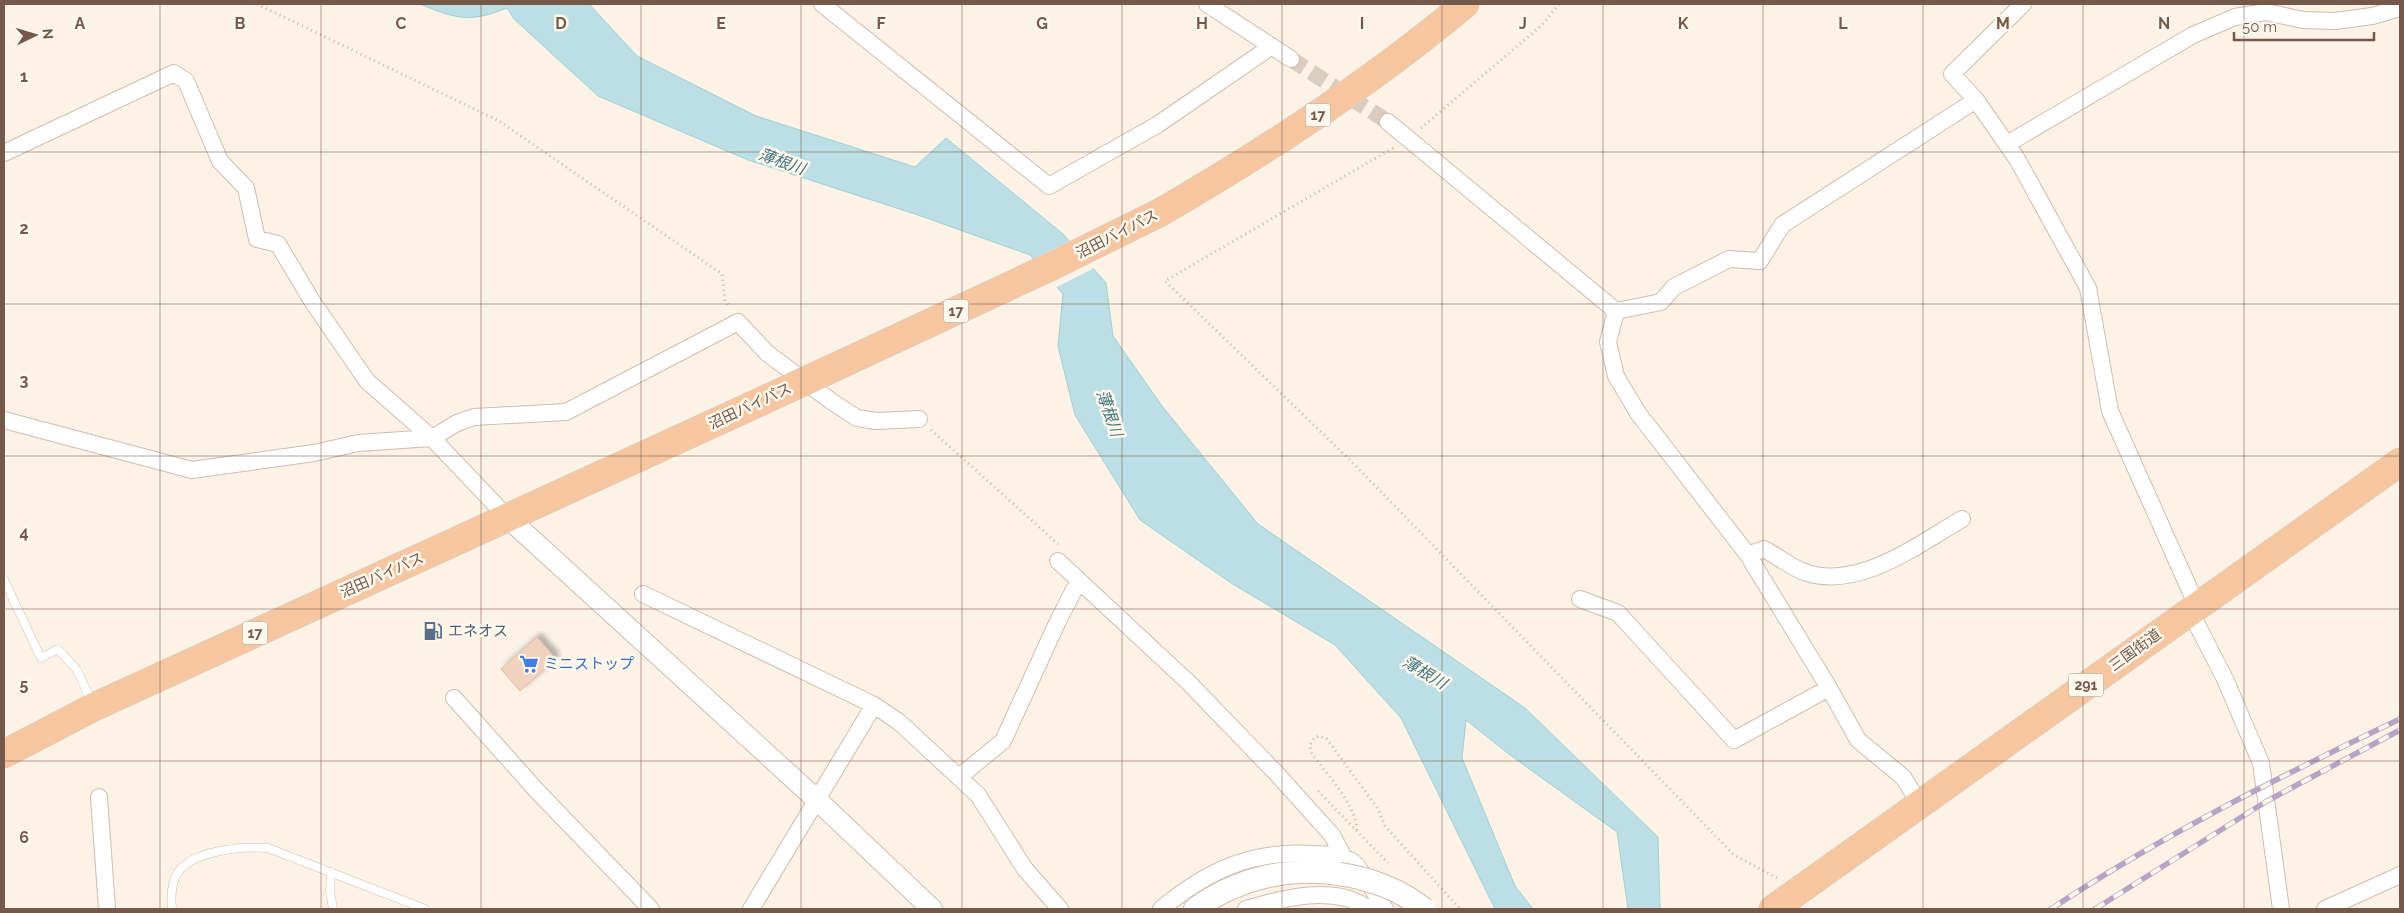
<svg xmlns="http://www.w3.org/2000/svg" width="2404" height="913" font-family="Raleway,'Noto Sans JP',sans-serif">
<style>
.water{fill:#bbdfe5;stroke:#a1cfd6}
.pier{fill:#fcf3e6}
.building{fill:#f0d2be;stroke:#e2b89f;filter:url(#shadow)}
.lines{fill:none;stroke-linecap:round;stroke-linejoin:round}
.minor-tunnel{stroke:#daccbf;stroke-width:16;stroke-dasharray:16 8;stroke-linecap:butt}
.service-casing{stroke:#cfbdaf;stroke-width:9}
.minor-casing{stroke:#cfbdaf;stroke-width:18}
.tertiary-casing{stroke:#cfbdaf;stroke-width:22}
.secondary-casing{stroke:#d0bbaa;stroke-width:24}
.trunk-casing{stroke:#d8d1cd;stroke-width:29}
.path{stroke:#d5b5a1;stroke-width:3;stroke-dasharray:1 4;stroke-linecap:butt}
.service{stroke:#fff;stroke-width:8}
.minor{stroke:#fff;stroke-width:16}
.tertiary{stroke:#fff;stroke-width:20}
.secondary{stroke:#fff;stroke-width:22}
.trunk{stroke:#f6c6a0;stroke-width:28}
.rail-casing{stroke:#b6a4c5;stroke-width:5.5}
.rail{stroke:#fef7ec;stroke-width:4;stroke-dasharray:11;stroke-linecap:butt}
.secondary-bridge-casing{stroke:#d0bbaa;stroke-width:24;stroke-linecap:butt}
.trunk-bridge-casing{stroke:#d8d1cd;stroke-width:29;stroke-linecap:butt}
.secondary-bridge{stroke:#fff;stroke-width:22}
.trunk-bridge{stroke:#f6c6a0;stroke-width:28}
.grid{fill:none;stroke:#74594b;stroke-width:1;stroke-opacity:0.55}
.labels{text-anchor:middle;stroke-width:5;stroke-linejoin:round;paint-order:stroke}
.shield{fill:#fef7ec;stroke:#9d887b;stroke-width:1}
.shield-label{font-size:14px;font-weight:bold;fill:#74594b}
.street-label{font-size:15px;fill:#74594b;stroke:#fef7ec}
.service-label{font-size:15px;fill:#4e5e75;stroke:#fef7ec;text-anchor:start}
.shop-label{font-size:15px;fill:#366cbe;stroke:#fef7ec;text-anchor:start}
.water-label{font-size:16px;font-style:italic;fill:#437780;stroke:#fef7ec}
.grid-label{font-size:16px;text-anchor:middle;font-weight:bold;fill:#74594b;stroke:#fef7ec;stroke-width:5;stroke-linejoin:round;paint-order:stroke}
</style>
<defs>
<filter id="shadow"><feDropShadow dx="4.5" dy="-4.5" stdDeviation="2.5" flood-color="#0004"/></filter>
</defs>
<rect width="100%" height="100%" fill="#fcf3e6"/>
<!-- water -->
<path class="water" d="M 420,4 L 589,4 L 637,56 L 756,116 L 915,167 L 946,138 L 1063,234 L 1106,283 L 1113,336 L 1162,406 L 1258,524 L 1525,708 L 1658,837 L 1660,909 L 1628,909 L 1617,832 L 1510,755 L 1466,720 L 1462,758 L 1515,886 L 1533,909 L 1495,909 L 1401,718 L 1335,645 L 1231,583 L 1140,520 L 1075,415 L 1058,346 L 1063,294 L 1030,255 L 918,215 L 748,160 L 598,96 L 514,19 L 507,8 C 470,23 456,19 420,4 Z"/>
<!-- pier -->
<path class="pier" d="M 1072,240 L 1096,267 L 1055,288 L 1031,260 Z"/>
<!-- building -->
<path class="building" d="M 537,637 L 556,659 L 520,691 L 501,669 Z"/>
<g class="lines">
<!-- minor-tunnel -->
<path class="minor-tunnel" d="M 1291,59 L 1388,122"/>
<!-- service casing -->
<g class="service-casing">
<path id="service" d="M 4,580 L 41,658 L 58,649 L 77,670 L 92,703
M 331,872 L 330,891 L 333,909
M 172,909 C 171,899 171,888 175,878 C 185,850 244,846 268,848 L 425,909"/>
</g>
<!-- minor casing -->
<g class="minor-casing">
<path id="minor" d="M 822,4 L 1049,186 L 1157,125 L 1272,46
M 1207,4 L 1291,59
M 2023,4 L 1952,74 L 1976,100 L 2017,159 L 2088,288 L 2110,411 L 2197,606
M 1388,122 L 1616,311
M 2007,144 L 2193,35 L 2235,17 L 2266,12 L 2303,20 L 2335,21 L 2372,16 L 2400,8
M 4,153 L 174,73 L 186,81 L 220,161 L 246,188 L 257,239 L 278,244 L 312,301 L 367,381 L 432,438 L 508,518
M 1616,311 L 1608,342 L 1616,376 L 1638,413 L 1748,555 L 1829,688 L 1858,740 L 1903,777 L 1920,804
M 1616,311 L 1661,302 L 1674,287 L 1729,259 L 1760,261 L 1782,225 L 1976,100
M 4,420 L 192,470 L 314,453 L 358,443 L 432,438 L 457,423 L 474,417 L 566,412 L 738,322 L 767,353 L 831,401 L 857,418 L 876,421 L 919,419
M 1748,555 L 1764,549 C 1777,556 1791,567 1804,572 C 1858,591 1917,545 1962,519
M 1058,561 L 1188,682 L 1276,773 L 1332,835 L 1344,858
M 643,594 L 874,705 L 899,722 L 978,795 L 1025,869 L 1060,909
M 1580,599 L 1618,613 L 1734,740 L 1829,688
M 2190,611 L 2225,679 L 2261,763 L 2281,909
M 454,698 L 537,791 L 651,909
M 959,777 L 1003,741 L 1058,621 L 1079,580
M 99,797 L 107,909
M 751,909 L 874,705
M 1161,909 C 1207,871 1251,850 1312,854 C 1324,854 1342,855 1353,862 C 1361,868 1378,899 1385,909
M 1246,909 C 1277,900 1313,890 1346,898 C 1355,900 1363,906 1371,909
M 2325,909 L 2400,875"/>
</g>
<!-- tertiary casing -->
<g class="tertiary-casing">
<path id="tertiary" d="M 508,518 L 817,800 L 932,909"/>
</g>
<!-- secondary casing -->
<g class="secondary-casing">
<path id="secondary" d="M 1195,909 C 1236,879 1288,866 1339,874"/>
</g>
<!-- trunk casing -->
<g class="trunk-casing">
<path id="trunk" d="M 1161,212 C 1268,150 1371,83 1465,4
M 4,754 L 94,707 L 749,407
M 1773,909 L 2400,462"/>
</g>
<!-- path -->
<path class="path" d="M 257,4 L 499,121 L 722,274 L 725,300 L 730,308
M 1421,128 L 1542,25 L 1559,4
M 1393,148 L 1165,281 L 1353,463 L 1734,855 L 1779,879
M 931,430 L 1058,544
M 1318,791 L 1388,863
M 1357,830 C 1356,804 1326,774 1311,752 L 1310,745 L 1314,738 L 1319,736 L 1327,739 L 1378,809 L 1385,826 L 1460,909"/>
<!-- service -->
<use href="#service" class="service"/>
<!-- minor -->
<use href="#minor" class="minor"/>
<!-- tertiary -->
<use href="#tertiary" class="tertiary"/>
<!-- secondary -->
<use href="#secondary" class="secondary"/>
<!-- trunk -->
<use href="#trunk" class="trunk"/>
<!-- rail casing -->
<g class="rail-casing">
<path id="rail" d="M 2051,909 C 2161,836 2281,776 2400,719
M 2095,909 L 2267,801 L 2400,730"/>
</g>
<!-- rail -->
<use href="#rail" class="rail"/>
<!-- secondary-bridge casing -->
<g class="secondary-bridge-casing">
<path id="secondary-bridge" d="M 1339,874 C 1369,878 1401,890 1424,909"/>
</g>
<!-- trunk-bridge casing -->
<g class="trunk-bridge-casing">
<path id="trunk-bridge" d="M 749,407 L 1050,267 L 1161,212"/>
</g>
<!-- secondary-bridge -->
<use href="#secondary-bridge" class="secondary-bridge"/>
<!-- trunk-bridge -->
<use href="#trunk-bridge" class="trunk-bridge"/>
</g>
<!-- grid -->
<path class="grid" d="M 160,4 L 160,909M 321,4 L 321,909M 481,4 L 481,909M 641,4 L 641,909M 801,4 L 801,909M 962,4 L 962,909M 1122,4 L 1122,909M 1282,4 L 1282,909M 1442,4 L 1442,909M 1603,4 L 1603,909M 1763,4 L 1763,909M 1923,4 L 1923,909M 2083,4 L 2083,909M 2244,4 L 2244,909M 4,152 L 2400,152M 4,304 L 2400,304M 4,456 L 2400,456M 4,609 L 2400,609M 4,761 L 2400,761"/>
<!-- icons -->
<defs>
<g id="fuel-bare" transform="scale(1.5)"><path d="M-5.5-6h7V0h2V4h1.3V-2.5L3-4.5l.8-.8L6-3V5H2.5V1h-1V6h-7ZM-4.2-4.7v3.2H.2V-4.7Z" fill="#5c6f8a" stroke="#fef7ec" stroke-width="2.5" paint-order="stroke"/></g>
<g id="supermarket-bare" transform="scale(1.5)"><path d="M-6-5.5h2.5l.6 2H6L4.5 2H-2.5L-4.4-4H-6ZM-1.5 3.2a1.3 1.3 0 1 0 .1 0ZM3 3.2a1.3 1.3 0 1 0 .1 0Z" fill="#3f7fe0" stroke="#fef7ec" stroke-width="2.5" paint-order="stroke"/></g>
</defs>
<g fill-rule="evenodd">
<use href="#fuel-bare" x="433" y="631"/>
<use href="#supermarket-bare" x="529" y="664"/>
</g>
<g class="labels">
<!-- shield labels -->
<g class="shield">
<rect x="1305.5" y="103.5" width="25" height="23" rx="4"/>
<rect x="943.5" y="299.5" width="25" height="23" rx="4"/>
<rect x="242.5" y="621.5" width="25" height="23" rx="4"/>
<rect x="2068.5" y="673.5" width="35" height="23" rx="4"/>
</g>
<g class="shield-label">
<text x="1318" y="120">17</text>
<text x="956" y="316">17</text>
<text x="255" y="638">17</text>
<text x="2086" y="690">291</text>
</g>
<!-- street labels -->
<g class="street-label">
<text transform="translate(1117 234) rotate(-27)" y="5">沼田バイパス</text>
<text transform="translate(750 406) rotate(-25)" y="5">沼田バイパス</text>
<text transform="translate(382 575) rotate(-24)" y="5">沼田バイパス</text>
<text transform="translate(2135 650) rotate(-36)" y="5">三国街道</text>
</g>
<!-- service labels -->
<g class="service-label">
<text x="448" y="636">エネオス</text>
</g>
<!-- shop labels -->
<g class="shop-label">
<text x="544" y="669">ミニストップ</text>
</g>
<!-- water labels -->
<g class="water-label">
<text transform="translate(782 161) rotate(20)" y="6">薄根川</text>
<text transform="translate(1110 413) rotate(71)" y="6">薄根川</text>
<text transform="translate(1425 672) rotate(31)" y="6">薄根川</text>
</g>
</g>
<g class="grid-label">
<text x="80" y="29">A</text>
<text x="240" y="29">B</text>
<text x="401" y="29">C</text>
<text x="561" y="29">D</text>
<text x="721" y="29">E</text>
<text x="881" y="29">F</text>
<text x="1042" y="29">G</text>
<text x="1202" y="29">H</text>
<text x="1362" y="29">I</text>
<text x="1523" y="29">J</text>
<text x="1683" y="29">K</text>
<text x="1843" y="29">L</text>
<text x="2003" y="29">M</text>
<text x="2164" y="29">N</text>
<text x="24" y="82">1</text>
<text x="24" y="234">2</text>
<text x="24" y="386">3</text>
<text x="24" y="538">4</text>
<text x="24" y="690">5</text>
<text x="24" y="843">6</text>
</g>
<!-- border -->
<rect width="2404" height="913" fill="none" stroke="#74594b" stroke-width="10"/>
<!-- north arrow -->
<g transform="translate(35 35) rotate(85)" stroke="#fef7ec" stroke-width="4" paint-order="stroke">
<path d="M0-4L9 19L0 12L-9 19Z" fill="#74594b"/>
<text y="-8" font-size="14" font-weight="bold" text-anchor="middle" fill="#74594b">N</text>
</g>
<!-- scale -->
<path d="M2234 32v8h140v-8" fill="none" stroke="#74594b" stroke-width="2.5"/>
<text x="2242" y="32" font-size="15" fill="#74594b" stroke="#fef7ec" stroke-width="4" paint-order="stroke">50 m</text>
</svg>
